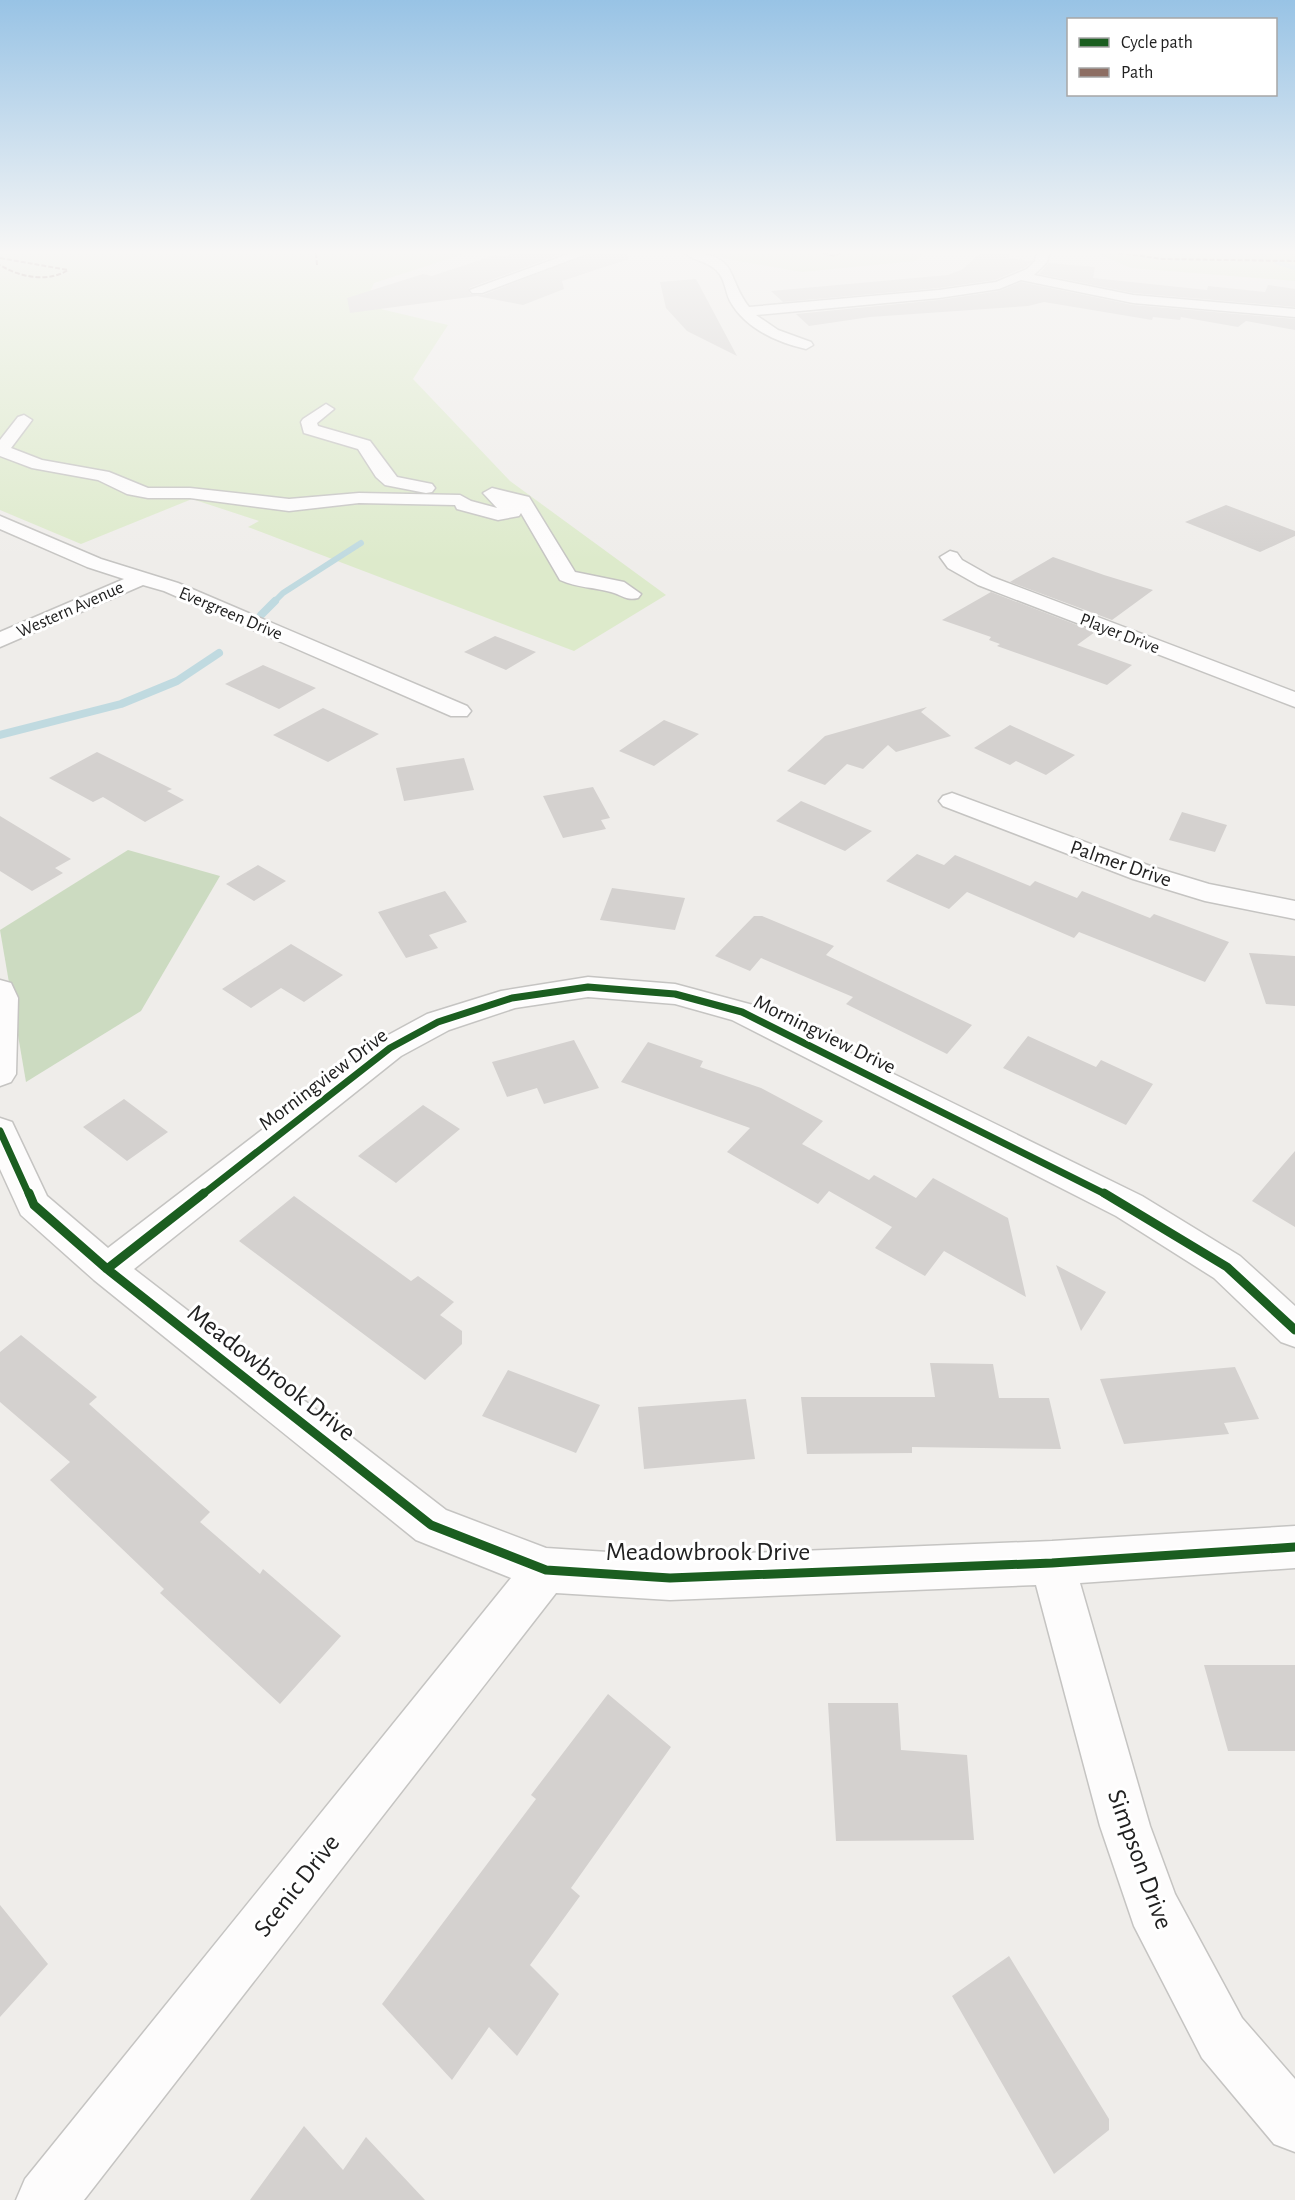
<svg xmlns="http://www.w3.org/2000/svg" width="1295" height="2200" font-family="'Alegreya Sans',sans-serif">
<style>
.grass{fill:#ddeacb}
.forest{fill:#ccdbc1}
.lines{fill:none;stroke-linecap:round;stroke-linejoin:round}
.stream-far2{stroke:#c0dae0;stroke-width:4.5}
.stream-far1{stroke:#c0dae0;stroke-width:6}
.stream{stroke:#c0dae0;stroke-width:8}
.building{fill:#d4d1cf}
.minor-casing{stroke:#c5c4c2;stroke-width:3}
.minor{fill:#fdfcfc;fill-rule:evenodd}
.quiet{stroke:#8d6e63;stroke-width:2;stroke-dasharray:5 2;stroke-linecap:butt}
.cycleway-far1-casing{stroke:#fff;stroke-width:10}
.cycleway-casing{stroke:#fff;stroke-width:13}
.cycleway-far1{stroke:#1b5e20;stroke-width:7}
.cycleway{stroke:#1b5e20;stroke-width:9}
.labels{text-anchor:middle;stroke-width:6;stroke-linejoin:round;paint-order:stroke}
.far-street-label{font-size:18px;fill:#212121;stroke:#fff}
.street-label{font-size:21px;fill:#212121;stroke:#fff}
.near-street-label{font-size:26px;fill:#212121;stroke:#fff}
</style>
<rect width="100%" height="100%" fill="#efedea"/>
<!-- grass -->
<path class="grass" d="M 0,253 L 467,253 L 374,283 L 364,305 L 448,325 L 413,379 L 510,481 L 666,595 L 574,651 L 248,527 L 259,521 L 192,499 L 81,544 L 0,510 Z
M 709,253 L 924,253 L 916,261 L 802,272 L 727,259 Z
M 1096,253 L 1295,253 L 1295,281 L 1131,268 Z"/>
<!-- forest -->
<path class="forest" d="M 128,850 L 220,876 L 141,1011 L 26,1082 L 0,930 Z"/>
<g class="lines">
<!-- stream-far2 -->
<path class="stream-far2" d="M 1277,262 L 1295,268"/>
<!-- stream-far1 -->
<path class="stream-far1" d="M 273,603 L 283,593 L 361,543"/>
<!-- stream -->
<path class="stream" d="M 261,615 L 275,601
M 0,735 L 121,704 L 177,681 L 219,653"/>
</g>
<!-- building -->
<path class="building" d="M 516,253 L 564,253 L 469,288 L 470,294 L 483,295 L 591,253 L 628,253 L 629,259 L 562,281 L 564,289 L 523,305 L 477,296 L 350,313 L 347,298 L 423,274 L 432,276 L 495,255 L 503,257 Z
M 986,253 L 1010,253 L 1009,258 L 1032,261 L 1026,267 L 995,280 L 939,288 L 783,302 L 771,291 L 948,275 L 963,269 L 978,255 Z
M 1049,263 L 1095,267 L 1093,278 L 1207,290 L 1208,286 L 1265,292 L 1268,285 L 1295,289 L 1295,307 L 1133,293 L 1039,274 Z
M 696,279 L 737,356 L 687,331 L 666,308 L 660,282 Z
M 1021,282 L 1133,305 L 1295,319 L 1295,330 L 1246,321 L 1238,327 L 1181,317 L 1180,320 L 1153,317 L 1152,320 L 1044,302 L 1028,306 L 870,317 L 809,326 L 796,314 L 939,300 L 999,291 Z
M 1226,505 L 1295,531 L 1295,536 L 1260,552 L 1185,522 Z
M 1053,557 L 1104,575 L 1153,590 L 1112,620 L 1010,582 Z
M 991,592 L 1095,632 L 1077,645 L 1132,665 L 1107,685 L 997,646 L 1000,644 L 989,640 L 991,637 L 942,620 Z
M 495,636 L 536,652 L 506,670 L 464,652 Z
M 263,665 L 316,688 L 279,709 L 225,684 Z
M 927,707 L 921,712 L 951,736 L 896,752 L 888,745 L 863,769 L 847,764 L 825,785 L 787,771 L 825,736 Z
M 323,708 L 379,734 L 328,762 L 273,735 Z
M 664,720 L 699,734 L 654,766 L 619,751 Z
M 1010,725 L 1075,755 L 1046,775 L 1016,761 L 1010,765 L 974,748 Z
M 97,752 L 172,789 L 167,791 L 184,800 L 145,822 L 103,797 L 93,802 L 49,778 Z
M 464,758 L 474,790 L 404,801 L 396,768 Z
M 593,787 L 610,818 L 601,820 L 606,829 L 563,838 L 543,796 Z
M 801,801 L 872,831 L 845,851 L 776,821 Z
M 1182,812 L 1227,825 L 1215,852 L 1169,840 Z
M 0,816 L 71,859 L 55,868 L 63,873 L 32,891 L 0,871 Z
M 917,854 L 944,865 L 955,855 L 1030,886 L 1035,881 L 1077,898 L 1082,891 L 1150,918 L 1154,914 L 1229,942 L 1205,982 L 1079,932 L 1074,938 L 967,892 L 949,909 L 886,881 Z
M 258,865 L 286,881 L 254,901 L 226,884 Z
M 612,888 L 685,898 L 675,930 L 600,920 Z
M 445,891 L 467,922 L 429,935 L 438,948 L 406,958 L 378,912 Z
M 754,916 L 762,916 L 834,946 L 826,955 L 972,1025 L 947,1054 L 846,1004 L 853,997 L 761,958 L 750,971 L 715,956 Z
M 291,944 L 343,975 L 304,1002 L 281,988 L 251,1008 L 222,989 Z
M 1249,953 L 1295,956 L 1295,1006 L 1266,1004 Z
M 1028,1036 L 1096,1067 L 1101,1060 L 1153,1084 L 1126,1125 L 1003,1068 Z
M 574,1040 L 599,1088 L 544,1104 L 537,1088 L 507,1097 L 492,1062 Z
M 648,1042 L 703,1061 L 700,1067 L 761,1088 L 823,1121 L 802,1144 L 869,1180 L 874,1175 L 916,1198 L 933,1178 L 1008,1218 L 1026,1297 L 944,1251 L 925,1276 L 875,1248 L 892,1227 L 829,1191 L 818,1204 L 727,1152 L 750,1128 L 621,1082 Z
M 124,1099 L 168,1132 L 127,1161 L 83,1127 Z
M 423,1105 L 460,1129 L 396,1183 L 358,1156 Z
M 1295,1151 L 1295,1227 L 1252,1201 Z
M 294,1196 L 411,1281 L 418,1276 L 454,1302 L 440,1315 L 462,1331 L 462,1344 L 425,1380 L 239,1241 Z
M 1056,1265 L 1106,1292 L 1081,1331 Z
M 21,1335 L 97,1397 L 89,1404 L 210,1512 L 200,1522 L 260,1574 L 263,1569 L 341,1636 L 280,1704 L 160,1593 L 164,1589 L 50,1480 L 70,1462 L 0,1402 L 0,1352 Z
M 930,1363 L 993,1364 L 999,1398 L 1049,1398 L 1061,1449 L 912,1447 L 912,1453 L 807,1454 L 801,1397 L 935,1397 Z
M 1235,1367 L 1259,1419 L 1224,1423 L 1229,1434 L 1124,1444 L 1100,1379 Z
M 508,1370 L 600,1405 L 576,1453 L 482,1416 Z
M 746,1399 L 755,1459 L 644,1469 L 638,1407 Z
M 1204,1665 L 1295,1665 L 1295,1751 L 1228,1751 Z
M 608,1694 L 671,1747 L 571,1888 L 580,1896 L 530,1965 L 559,1994 L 517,2056 L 489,2027 L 452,2080 L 382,2004 L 536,1799 L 531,1795 Z
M 828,1703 L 898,1703 L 901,1750 L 967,1755 L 974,1840 L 836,1841 Z
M 0,1905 L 48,1964 L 0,2017 Z
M 1009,1956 L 1109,2119 L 1109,2130 L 1054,2174 L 952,1996 Z
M 304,2126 L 343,2170 L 366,2137 L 425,2200 L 250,2200 Z"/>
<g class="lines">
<!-- minor casing -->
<g class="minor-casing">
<path id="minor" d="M 571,253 L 589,253 L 482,293 L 472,293 L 470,290 Z
M 685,253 C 740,253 725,276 749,307 L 939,290 L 996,282 L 1027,269 L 1035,261 L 1037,253 L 1049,253 L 1047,262 L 1034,275 L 1133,295 L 1295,309 L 1295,317 L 1133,303 L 1021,280 L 999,289 L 939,298 L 756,315 L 778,330 L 811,342 L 813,345 L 806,349 C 776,342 745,328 730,301 C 725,291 725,278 717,271 C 708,261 693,261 685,253 Z
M 326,404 L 334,409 L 317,423 L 318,426 L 370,441 L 397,477 L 432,484 L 435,488 L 432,492 L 426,493 L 385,485 L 376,477 L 358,449 L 304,433 L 301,422 L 303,419 Z
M 24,415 L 32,420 L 11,448 L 42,460 L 109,472 L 148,488 L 190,488 L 289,499 L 359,493 L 460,495 L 471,501 L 497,508 L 483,493 L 492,488 L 529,497 L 575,572 L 624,582 L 641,594 L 638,598 C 626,601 622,595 611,592 C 594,587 577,588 560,580 L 521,513 L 519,516 L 498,520 L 457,509 L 455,505 L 359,503 L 289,511 L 190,498 L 148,498 L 127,494 L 98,480 L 32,468 L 0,456 L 0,440 L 18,417 Z
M 0,516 L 101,559 L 178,583 L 467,706 L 471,711 L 467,716 L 451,716 L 164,591 L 143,585 L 0,647 L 0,632 L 124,579 L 87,567 L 0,529 Z
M 950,551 L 957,553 L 962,560 L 992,577 L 1295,692 L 1295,707 L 978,585 L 948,568 L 940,557 Z
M 952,793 L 1153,867 L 1209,884 L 1295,901 L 1295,919 L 1205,901 L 1133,879 L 943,806 L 939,801 L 943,796 Z
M 588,977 L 675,984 L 753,1005 L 1142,1196 L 1240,1256 L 1295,1306 L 1295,1347 L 1281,1342 L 1214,1278 L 1116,1216 L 732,1020 L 675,1004 L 588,997 L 515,1008 L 449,1030 L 401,1056 L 134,1269 L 446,1510 L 546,1548 L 670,1556 L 1052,1541 L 1295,1526 L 1295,1568 L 1080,1583 L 1150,1826 L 1175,1894 L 1242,2018 L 1295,2079 L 1295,2152 L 1274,2144 L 1202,2058 L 1134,1926 L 1100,1826 L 1036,1585 L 670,1600 L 556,1593 L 84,2200 L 16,2200 L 25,2179 L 511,1578 L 416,1540 L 94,1280 L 21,1215 L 0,1169 L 0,1118 L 12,1122 L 47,1196 L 108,1248 L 379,1040 L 427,1014 L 501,991 Z
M 0,980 L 11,983 L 18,998 L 16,1074 L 11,1082 L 0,1086 Z"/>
</g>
<!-- minor -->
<use href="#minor" class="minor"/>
<!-- quiet -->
<path class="quiet" d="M 316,253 L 317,265
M 823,253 L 835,256 L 840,253
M 1119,253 L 1163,259 L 1295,261
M 0,258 L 68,270 C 48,283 19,277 0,265"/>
<!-- cycleway-far1 casing -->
<g class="cycleway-far1-casing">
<path id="cycleway-far1" d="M 0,1131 L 29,1195
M 202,1195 L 390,1048 L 438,1022 L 512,998 L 588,987 L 675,994 L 742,1012 L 1107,1195"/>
</g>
<!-- cycleway casing -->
<g class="cycleway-casing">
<path id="cycleway" d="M 29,1193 L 34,1205 L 107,1269 L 431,1525 L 546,1570 L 670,1578 L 1052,1563 L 1295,1547
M 1104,1193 L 1227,1267 L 1295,1330
M 107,1269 L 204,1193"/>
</g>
<!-- cycleway-far1 -->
<use href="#cycleway-far1" class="cycleway-far1"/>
<!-- cycleway -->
<use href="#cycleway" class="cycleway"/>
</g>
<!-- sky -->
<linearGradient id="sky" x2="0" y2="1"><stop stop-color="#98c3e5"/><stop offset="0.45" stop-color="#f8f7f6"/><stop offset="1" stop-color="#f8f7f6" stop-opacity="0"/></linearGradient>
<rect width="1295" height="561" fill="url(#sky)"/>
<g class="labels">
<!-- far-street labels -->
<g class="far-street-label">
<text transform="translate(70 609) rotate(-24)" y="6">Western Avenue</text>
<text transform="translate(231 613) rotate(23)" y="6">Evergreen Drive</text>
<text transform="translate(1120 633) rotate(21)" y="6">Player Drive</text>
</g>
<!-- street labels -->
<g class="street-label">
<text transform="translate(1121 863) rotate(19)" y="7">Palmer Drive</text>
<text transform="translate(825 1034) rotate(26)" y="7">Morningview Drive</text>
<text transform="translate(323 1079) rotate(-37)" y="7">Morningview Drive</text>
</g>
<!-- near-street labels -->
<g class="near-street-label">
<text transform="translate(272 1372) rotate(38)" y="9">Meadowbrook Drive</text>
<text x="708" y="1560">Meadowbrook Drive</text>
<text transform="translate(1141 1859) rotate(70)" y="9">Simpson Drive</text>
<text transform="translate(296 1885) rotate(-52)" y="9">Scenic Drive</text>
</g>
</g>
<!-- legend -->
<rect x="1067" y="18" width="210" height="78" fill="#ffffff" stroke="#a6a6a6" stroke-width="1.5"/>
<rect x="1079" y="38" width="30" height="9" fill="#1b5e20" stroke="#a6a6a6" stroke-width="1.5"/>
<text x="1121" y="48" font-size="18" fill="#212121">Cycle path</text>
<rect x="1079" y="68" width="30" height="9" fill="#8d6e63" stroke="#a6a6a6" stroke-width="1.5"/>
<text x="1121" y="78" font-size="18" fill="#212121">Path</text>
</svg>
